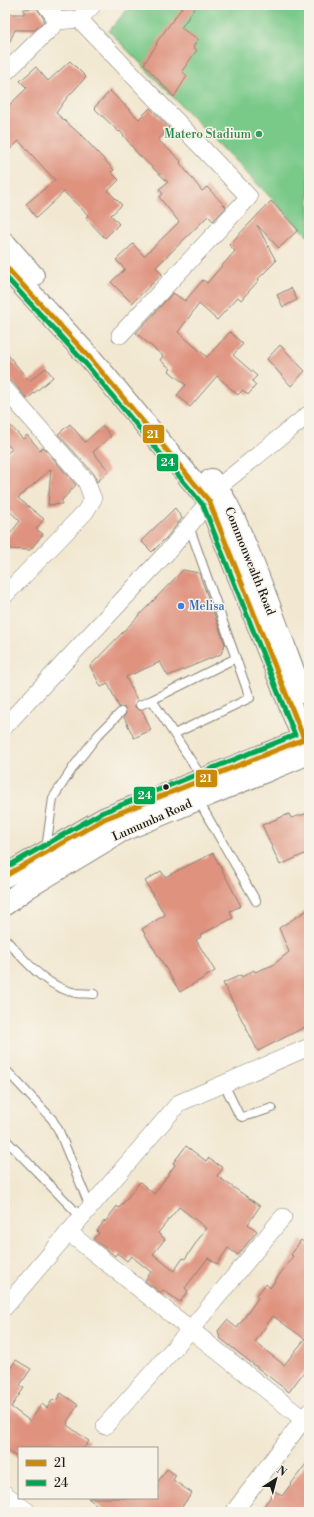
<svg xmlns="http://www.w3.org/2000/svg" width="314" height="1517" font-family="'Libre Bodoni',serif">
<style>
.green{fill:#79c989;stroke:#4a7252}
.building{fill:#df937f;fill-rule:evenodd}
.lines{fill:none;stroke-linecap:round;stroke-linejoin:round}
.service-casing{stroke:#878276;stroke-width:10}
.minor-casing{stroke:#878276;stroke-width:18}
.secondary-casing{stroke:#878276;stroke-width:24}
.primary-casing{stroke:#878276;stroke-width:24}
.service{stroke:#fff;stroke-width:8}
.minor{stroke:#fff;stroke-width:17}
.secondary{stroke:#fff;stroke-width:22}
.primary{stroke:#fff;stroke-width:22}
.bus-1-casing{stroke:#f7f3e8;stroke-width:8}
.bus-2-casing{stroke:#f7f3e8;stroke-width:8}
.bus-1{stroke:#cb8a06;stroke-width:5}
.bus-2{stroke:#00a651;stroke-width:5}
.leisure-dot{fill:#2e9e5b;stroke:#f7f3e8;stroke-width:1.5}
.shop-dot{fill:#3f7fe0;stroke:#f7f3e8;stroke-width:1.5}
.bus-dot{fill:#1c1c1c;stroke:#f7f3e8;stroke-width:1.5}
.labels{text-anchor:middle;stroke-width:3;stroke-linejoin:round;paint-order:stroke}
.leisure-label{font-size:12px;fill:#27864d;stroke:#f7f3e8;text-anchor:end}
.street-label{font-size:12px;fill:#1c1c1c;stroke:#f7f3e8}
.shop-label{font-size:12px;fill:#366cbe;stroke:#f7f3e8;text-anchor:start}
.line-badge{stroke:#f7f3e8;stroke-width:1.5}
.badge-label{font-size:11px;text-anchor:middle;font-weight:bold;fill:#fff}
</style>
<rect width="100%" height="100%" fill="#f7f3e8"/>
<filter id="ink" filterUnits="userSpaceOnUse"><feTurbulence type="fractalNoise" baseFrequency=".025" numOctaves="2"/><feDisplacementMap in="SourceGraphic" scale="8" xChannelSelector="R" yChannelSelector="G"/><feConvolveMatrix kernelMatrix="1 2 1 2 8 2 1 2 1" color-interpolation-filters="sRGB"/></filter>
<filter id="wash" filterUnits="userSpaceOnUse"><feTurbulence type="fractalNoise" baseFrequency=".012" numOctaves="4" result="noise"/><feDisplacementMap in="SourceGraphic" scale="16" xChannelSelector="R" yChannelSelector="G"/><feGaussianBlur stdDeviation="0.9" result="paint"/><feColorMatrix in="noise" values="0 0 0 0 0 0 0 0 0 0 0 0 0 0 0 0 0 1.4 0 .05"/><feComposite in="paint" operator="in"/></filter>
<g filter="url(#wash)">
<rect width="100%" height="100%" fill="#f2e8d1"/>
<!-- green -->
<path class="green" d="M 131,5 L 309,5 L 309,237 L 109,31 Z"/>
<g id="blocks">
<!-- building -->
<path class="building" d="M 184,5 L 197,5 L 181,28 L 198,39 L 193,47 L 197,50 L 182,71 L 187,76 L 174,97 L 144,64 L 157,44 L 156,43 Z
M 37,8 L 44,19 L 44,21 L 35,30 L 15,30 L 5,52 L 5,14 L 24,14 L 24,9 Z
M 70,61 L 86,77 L 66,99 L 56,113 L 82,136 L 114,170 L 111,172 L 119,180 L 108,191 L 122,205 L 111,215 L 119,224 L 105,238 L 86,218 L 88,215 L 64,192 L 36,218 L 26,204 L 55,180 L 19,141 L 5,154 L 5,109 L 27,88 L 20,81 L 36,67 L 48,81 Z
M 110,91 L 139,119 L 150,108 L 169,128 L 158,140 L 181,161 L 180,163 L 202,191 L 207,187 L 226,207 L 213,221 L 208,216 L 156,267 L 162,274 L 132,303 L 111,282 L 125,269 L 116,260 L 133,244 L 144,256 L 179,222 L 159,197 L 163,194 L 159,189 L 168,182 L 138,154 L 120,131 L 119,132 L 94,108 Z
M 271,201 L 298,230 L 279,248 L 257,225 L 276,261 L 258,279 L 259,280 L 241,300 L 238,297 L 217,320 L 199,304 L 178,332 L 207,357 L 230,332 L 243,344 L 233,355 L 257,376 L 252,381 L 256,385 L 248,395 L 243,390 L 238,395 L 217,376 L 190,407 L 177,395 L 186,385 L 169,371 L 171,369 L 160,360 L 163,356 L 136,333 L 173,293 L 185,301 L 203,280 L 207,283 L 235,251 L 229,245 Z
M 291,288 L 297,300 L 283,307 L 277,295 Z
M 280,345 L 305,371 L 291,386 L 267,359 Z
M 5,351 L 29,381 L 46,368 L 53,377 L 27,399 L 13,382 L 5,379 Z
M 5,420 L 23,439 L 27,435 L 40,450 L 43,447 L 76,485 L 62,500 L 62,504 L 48,505 L 51,469 L 18,498 L 44,519 L 36,529 L 43,534 L 30,550 L 5,549 L 6,535 L 9,535 L 20,521 L 7,509 L 5,511 L 5,455 L 12,449 L 5,442 Z
M 70,424 L 85,442 L 103,426 L 111,436 L 93,452 L 109,471 L 97,482 L 94,474 L 58,434 Z
M 175,508 L 182,518 L 167,537 L 152,552 L 141,541 Z
M 183,570 L 199,573 L 225,644 L 221,654 L 168,676 L 160,662 L 126,677 L 137,700 L 135,704 L 135,707 L 139,710 L 142,710 L 151,730 L 134,738 L 124,717 L 126,713 L 125,708 L 119,707 L 108,684 L 101,687 L 90,666 Z
M 309,813 L 309,852 L 280,865 L 262,825 L 289,814 L 291,818 Z
M 213,853 L 241,906 L 230,911 L 233,918 L 200,935 L 201,937 L 196,940 L 215,971 L 180,992 L 142,929 L 165,915 L 145,881 L 161,871 L 165,877 Z
M 309,909 L 309,1025 L 258,1051 L 223,983 L 241,975 L 242,977 L 254,970 L 255,972 L 273,965 L 289,952 L 279,928 Z
M 186,1146 L 206,1161 L 208,1158 L 223,1168 L 217,1176 L 260,1206 L 248,1224 L 257,1231 L 238,1255 L 228,1248 L 217,1264 L 208,1258 L 185,1288 L 188,1291 L 180,1302 L 163,1290 L 161,1293 L 145,1281 L 151,1272 L 131,1256 L 127,1261 L 117,1253 L 115,1256 L 93,1239 L 99,1233 L 97,1231 L 104,1221 L 105,1222 L 117,1206 L 119,1208 L 140,1182 L 154,1194 L 175,1165 L 173,1163 ZM 179,1207 L 206,1228 L 185,1259 L 183,1258 L 174,1271 L 153,1254 L 165,1239 L 158,1233 Z
M 301,1240 L 309,1246 L 309,1365 L 289,1392 L 259,1369 L 220,1338 L 218,1331 L 227,1320 L 237,1328 L 258,1298 L 256,1296 L 266,1284 L 270,1288 L 293,1256 L 291,1255 ZM 273,1316 L 305,1339 L 284,1365 L 255,1342 Z
M 16,1360 L 31,1369 L 20,1385 L 24,1388 L 11,1407 L 30,1421 L 42,1404 L 47,1408 L 53,1399 L 56,1401 L 61,1393 L 78,1405 L 67,1422 L 68,1423 L 67,1425 L 89,1441 L 84,1448 L 19,1448 L 19,1459 L 5,1449 L 5,1376 Z
M 309,1460 L 309,1512 L 270,1512 L 263,1507 L 275,1491 L 282,1496 Z
M 167,1469 L 176,1475 L 173,1480 L 192,1493 L 178,1512 L 106,1512 L 88,1498 L 157,1498 L 157,1483 Z"/>
</g>
</g>
<g filter="url(#ink)">
<use href="#blocks" fill-opacity="0" stroke="#878276" stroke-width="1"/>
<g class="lines">
<!-- service casing -->
<g class="service-casing">
<path id="service" d="M 152,700 L 236,658
M 140,705 L 152,700 L 203,779
M 174,734 L 250,698 L 189,526
M 198,800 L 256,901
M 46,849 L 53,798 L 74,766 L 98,735 L 121,712
M 5,939 C 25,960 45,987 76,993 C 82,994 88,993 94,994
M 5,1069 L 52,1119 L 59,1131 L 90,1207
M 224,1084 L 239,1115 L 242,1117 L 260,1112 L 272,1108
M 5,1139 L 81,1217"/>
</g>
<!-- minor casing -->
<g class="minor-casing">
<path id="minor" d="M 46,5 L 58,21 L 79,19 L 249,197 L 120,335
M 79,19 L 93,5
M 5,73 L 58,21
M 5,389 L 86,481 L 93,499 L 85,512 L 5,595
M 5,726 L 171,548 L 209,501 L 217,488 L 309,414
M 68,1232 L 303,1419
M 5,1307 L 179,1103 L 309,1047
M 105,1426 L 191,1329 L 283,1217
M 5,1494 L 28,1512
M 236,1509 L 309,1412"/>
</g>
<!-- secondary casing -->
<g class="secondary-casing">
<path id="secondary" d="M 5,244 L 33,276
M 5,266 L 91,359 L 209,501 L 309,753
M 211,480 C 227,500 236,524 246,547 C 266,595 283,644 301,692"/>
</g>
<!-- primary casing -->
<g class="primary-casing">
<path id="primary" d="M 5,876 L 104,819 L 309,737
M 5,904 L 28,887 L 121,831 L 309,753"/>
</g>
<!-- service -->
<use href="#service" class="service"/>
<!-- minor -->
<use href="#minor" class="minor"/>
<!-- secondary -->
<use href="#secondary" class="secondary"/>
<!-- primary -->
<use href="#primary" class="primary"/>
<!-- bus-1 casing -->
<g class="bus-1-casing">
<path id="bus-1" d="M 5,266 L 91,359 L 209,501 L 304,739 L 104,819 L 5,876"/>
</g>
<!-- bus-2 casing -->
<g class="bus-2-casing">
<path id="bus-2" d="M 5,276 L 86,364 L 203,505 L 295,735 L 101,813 L 5,868"/>
</g>
<!-- bus-1 -->
<use href="#bus-1" class="bus-1"/>
<!-- bus-2 -->
<use href="#bus-2" class="bus-2"/>
</g>
</g>
<!-- markers -->
<circle class="leisure-dot" cx="259" cy="134" r="4"/>
<circle class="shop-dot" cx="181" cy="606" r="4"/>
<circle class="bus-dot" cx="166" cy="787" r="3.5"/>
<g class="labels">
<!-- leisure labels -->
<g class="leisure-label">
<text x="251" y="138">Matero Stadium</text>
</g>
<!-- street labels -->
<g class="street-label">
<text transform="translate(250 561) rotate(68)" y="4">Commonwealth Road</text>
<text transform="translate(152 820) rotate(-24)" y="4">Lumumba Road</text>
</g>
<!-- shop labels -->
<g class="shop-label">
<text x="189" y="610">Melisa</text>
</g>
</g>
<g class="line-badge">
<rect x="142" y="424" width="23" height="20" rx="4" fill="#cb8a06"/>
<rect x="156" y="453" width="23" height="19" rx="4" fill="#00a651"/>
<rect x="195" y="769" width="23" height="19" rx="4" fill="#cb8a06"/>
<rect x="133" y="786" width="23" height="19" rx="4" fill="#00a651"/>
</g>
<g class="badge-label">
<text x="153" y="438">21</text>
<text x="168" y="466">24</text>
<text x="206" y="782">21</text>
<text x="145" y="799">24</text>
</g>
<!-- margin -->
<rect width="314" height="1517" fill="none" stroke="#f7f3e8" stroke-width="20"/>
<!-- legend -->
<rect x="18" y="1447" width="140" height="52" fill="#f7f3e8" stroke="#9f9d96"/>
<rect x="26" y="1460" width="20" height="6" fill="#cb8a06" stroke="#9f9d96"/>
<text x="54" y="1467" font-size="12" fill="#1c1c1c">21</text>
<rect x="26" y="1480" width="20" height="6" fill="#00a651" stroke="#9f9d96"/>
<text x="54" y="1487" font-size="12" fill="#1c1c1c">24</text>
<!-- north arrow -->
<g transform="translate(276 1479) rotate(36)" stroke="#f7f3e8" stroke-width="3" paint-order="stroke">
<path d="M0-3L7 15L0 10L-7 15Z" fill="#1c1c1c"/>
<text y="-6" font-size="11" font-weight="bold" text-anchor="middle" fill="#1c1c1c">N</text>
</g>
</svg>
